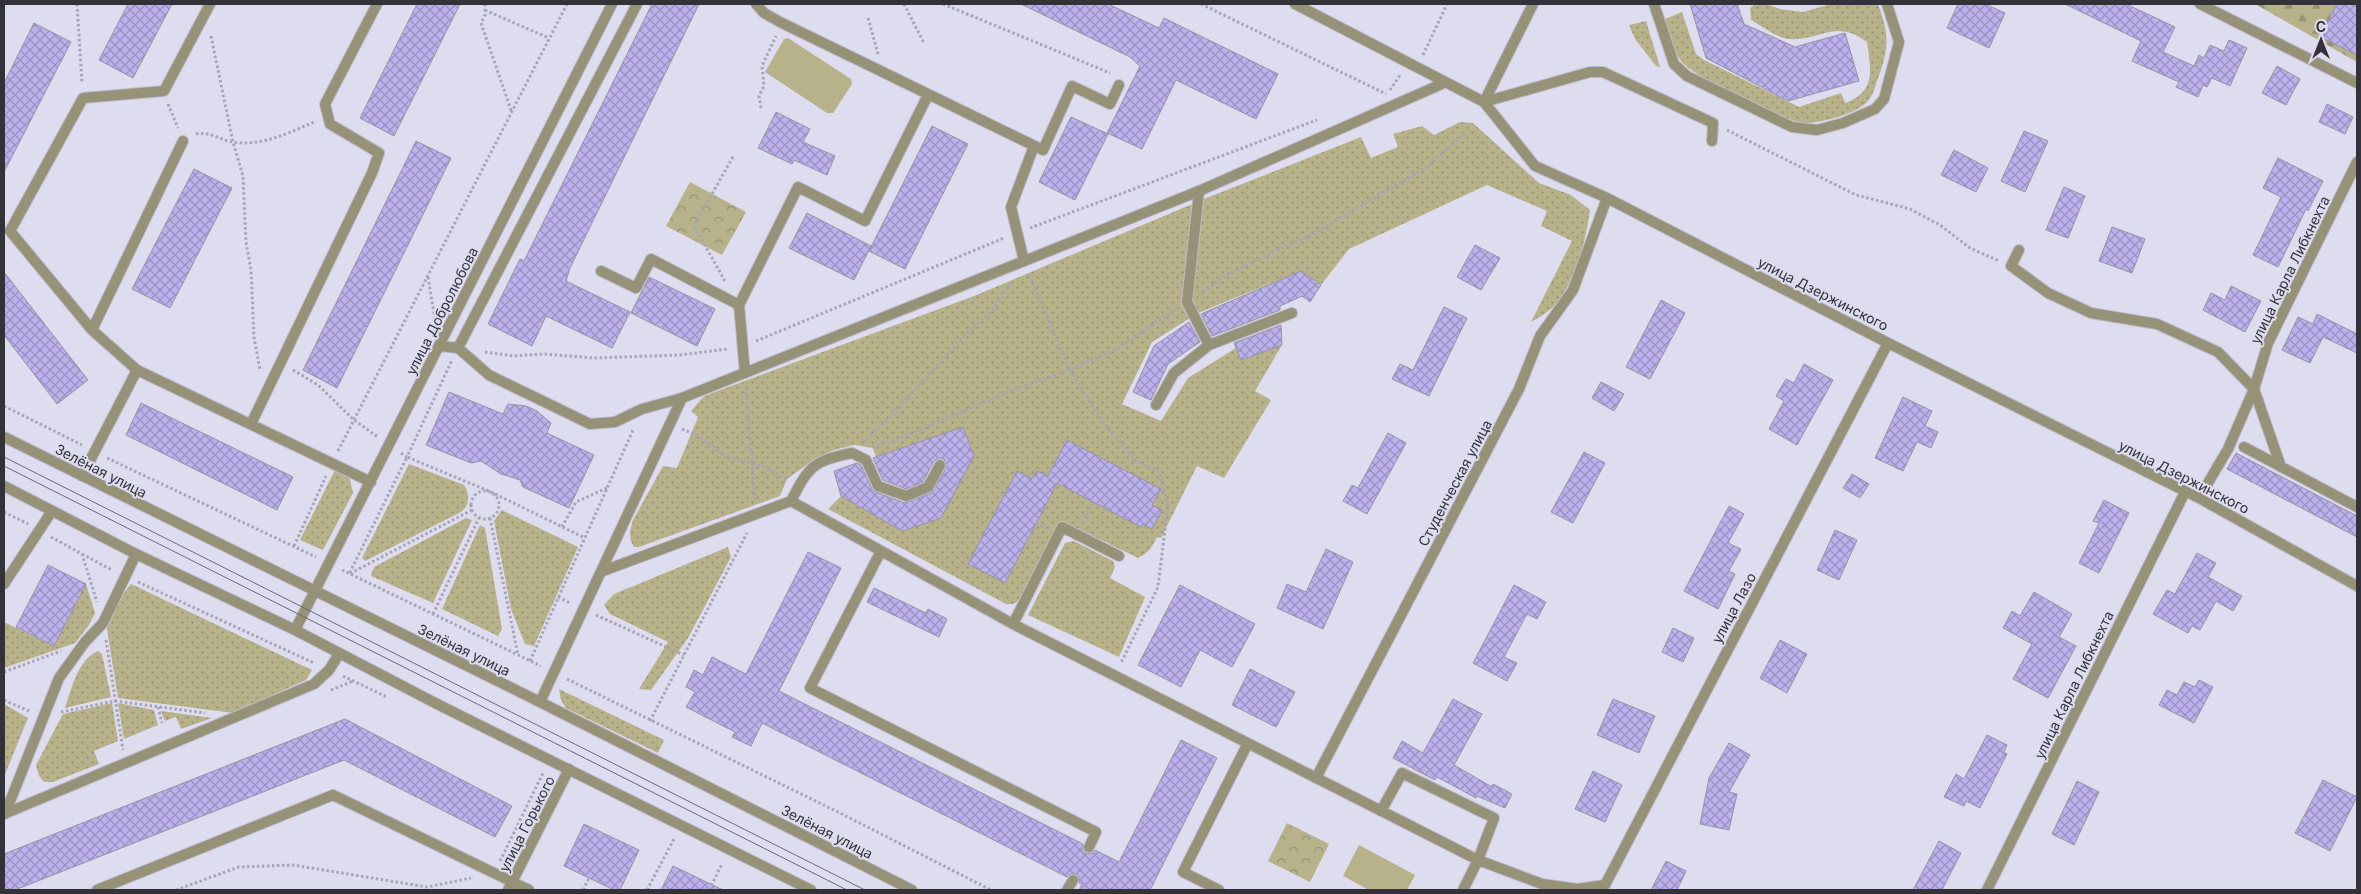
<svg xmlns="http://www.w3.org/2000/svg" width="2361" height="894" font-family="Inter,sans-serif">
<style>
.grass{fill:url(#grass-dots);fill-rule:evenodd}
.forest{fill:url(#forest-firs)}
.park{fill:url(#park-crowns)}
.pitch{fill:#b8b28b}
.building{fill:url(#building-cross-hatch);stroke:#9593a4}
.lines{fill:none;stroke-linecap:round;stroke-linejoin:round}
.service-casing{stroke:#bcbacb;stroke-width:12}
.minor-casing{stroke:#bcbacb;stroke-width:12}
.tertiary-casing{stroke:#bcbacb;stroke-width:12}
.path{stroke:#a7a5b5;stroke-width:3;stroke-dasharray:2.5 2.5;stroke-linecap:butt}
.service{stroke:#969278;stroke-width:10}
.minor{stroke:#969278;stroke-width:10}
.tertiary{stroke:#969278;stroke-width:10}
.tram{stroke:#6c6a75;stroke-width:1}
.labels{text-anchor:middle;stroke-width:4;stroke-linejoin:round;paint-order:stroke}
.street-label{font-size:14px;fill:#333239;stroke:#dedcef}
</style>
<defs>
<pattern id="grass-dots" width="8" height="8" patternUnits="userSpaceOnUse" patternTransform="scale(1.25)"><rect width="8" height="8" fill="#b8b28b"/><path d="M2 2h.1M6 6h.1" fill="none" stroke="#969173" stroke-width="1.8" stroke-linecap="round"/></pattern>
<pattern id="forest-firs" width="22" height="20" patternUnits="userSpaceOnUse" patternTransform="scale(1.25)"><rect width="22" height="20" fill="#b8b28b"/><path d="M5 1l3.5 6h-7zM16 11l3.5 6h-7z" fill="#969173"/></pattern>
<pattern id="park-crowns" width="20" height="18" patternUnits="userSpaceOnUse" patternTransform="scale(1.25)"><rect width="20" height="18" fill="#b8b28b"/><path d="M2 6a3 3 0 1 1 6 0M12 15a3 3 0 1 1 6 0" fill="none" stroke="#969173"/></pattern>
<pattern id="building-cross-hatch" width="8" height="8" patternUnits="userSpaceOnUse" patternTransform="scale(1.25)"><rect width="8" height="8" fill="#bcb1ec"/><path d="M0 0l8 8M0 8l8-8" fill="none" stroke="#9991c0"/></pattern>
</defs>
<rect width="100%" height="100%" fill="#dedcef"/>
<!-- grass -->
<path class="grass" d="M 1755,4 L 1766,4 L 1780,9 L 1803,12 L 1831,4 L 1878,4 C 1890,37 1889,48 1877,81 C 1875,89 1871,99 1865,104 C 1851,115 1824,122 1807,123 C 1786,124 1699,79 1684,64 C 1672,52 1669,33 1665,19 L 1682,12 L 1696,54 L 1704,60 L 1799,107 L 1841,93 L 1845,103 C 1876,92 1871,70 1867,42 C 1834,18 1823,41 1789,39 C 1777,38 1762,26 1751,20 L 1750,8 Z
M 1646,21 L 1660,67 L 1656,66 L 1635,39 L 1629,25 Z
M 1460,122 L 1473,123 L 1539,183 L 1571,195 L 1590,210 C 1586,240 1575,284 1553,307 C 1547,313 1538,318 1531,322 L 1572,241 L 1541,226 L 1547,211 L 1487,185 L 1349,249 L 1321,285 L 1301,271 L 1198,313 L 1152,342 L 1122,404 L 1161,421 L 1188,378 L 1236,348 L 1241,360 L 1282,345 L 1255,391 L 1271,400 L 1224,478 L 1197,466 L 1161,538 L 1157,537 C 1152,547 1149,553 1138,558 L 1062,521 L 1018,601 L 1013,604 L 1006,604 L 828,509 L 841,496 L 902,531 L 974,456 L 963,427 L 876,457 L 873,448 L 854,445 L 834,450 L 815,459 L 787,479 L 780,496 L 639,547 L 634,547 C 628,538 630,530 633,520 L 663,466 L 677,468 L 698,417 L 691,411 L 704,396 L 974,296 L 1209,197 L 1361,137 L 1371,158 L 1398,147 L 1393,134 L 1422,126 L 1434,135 ZM 1067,440 L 1161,489 L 1141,527 L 1057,483 L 1005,583 L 969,564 L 1017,471 L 1032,479 L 1037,471 L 1048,476 Z
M 409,464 L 464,485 C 470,494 470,505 461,512 L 365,561 L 362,558 Z
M 335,470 L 350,479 L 353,493 L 323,550 L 300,540 Z
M 502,510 L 578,547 L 534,646 L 525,644 L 511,609 L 494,521 Z
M 466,518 L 472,520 L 433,603 L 371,576 L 374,567 Z
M 480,525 L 485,528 L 502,629 L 498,636 L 442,609 Z
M 1074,541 L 1113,561 L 1115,567 L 1110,578 L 1145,597 L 1119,657 L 1028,615 L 1065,543 Z
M 728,547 L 731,557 L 688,638 L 651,690 L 639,689 L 668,642 L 610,614 L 604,605 L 614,594 Z
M 86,584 L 95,613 L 89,625 L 75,643 L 4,668 L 4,622 L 54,646 Z
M 131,584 L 312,670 L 306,680 L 233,713 L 118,698 L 107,629 L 121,596 Z
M 98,651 L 102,654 L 111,697 L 65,708 C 71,690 78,659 98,651 Z
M 559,689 L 664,740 L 658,753 L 566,708 L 561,700 Z
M 112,703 L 118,741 L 94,751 L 99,764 L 53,782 L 44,782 L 39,776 L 36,765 L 63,714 Z
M 118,703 L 154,710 L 158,725 L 124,739 Z
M 4,704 L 28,718 L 4,777 Z
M 161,711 L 212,718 L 181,729 L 176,717 L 165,721 Z"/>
<!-- forest -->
<path class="forest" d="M 2255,4 L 2357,4 L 2357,62 Z"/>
<!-- park -->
<path class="park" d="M 690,182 L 746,212 L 722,255 L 666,226 Z
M 1287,823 L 1329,844 L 1310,882 L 1268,861 Z"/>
<!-- pitch -->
<path class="pitch" d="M 788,38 L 851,79 L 852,84 L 833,113 L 827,113 L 765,72 L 784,39 Z
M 1359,845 L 1415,875 L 1407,890 L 1369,890 L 1343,876 Z"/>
<!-- building -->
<path class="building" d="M 128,4 L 172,4 L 133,78 L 99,60 Z
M 417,4 L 460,4 L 394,136 L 360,118 Z
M 652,4 L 699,4 L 570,268 L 566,281 L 630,312 L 612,348 L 546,316 L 532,346 L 488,324 L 520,259 L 524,261 Z
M 1021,4 L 1108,4 L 1159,28 L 1164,18 L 1278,74 L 1256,119 L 1176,80 L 1142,149 L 1107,133 L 1140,66 L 1130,57 Z
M 1690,4 L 1737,4 L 1744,24 L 1795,47 L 1845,33 L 1859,81 L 1788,101 L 1706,58 Z
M 1958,4 L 1985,4 L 2005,13 L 1989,48 L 1947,28 Z
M 2065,4 L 2126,4 L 2175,27 L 2163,52 L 2194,66 L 2199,55 L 2204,58 L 2210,45 L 2224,51 L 2229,40 L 2247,48 L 2230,86 L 2212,78 L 2207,87 L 2203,85 L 2198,97 L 2176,87 L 2179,82 L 2132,61 L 2141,41 Z
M 2337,4 L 2350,4 L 2357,7 L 2357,55 L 2320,37 Z
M 34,23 L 71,42 L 4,172 L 4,83 Z
M 2277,66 L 2300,79 L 2286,105 L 2262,93 Z
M 2327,104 L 2353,117 L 2345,134 L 2319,122 Z
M 776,112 L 810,129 L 803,142 L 835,156 L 827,175 L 794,160 L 792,164 L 758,148 Z
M 1071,117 L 1108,134 L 1075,200 L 1039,182 Z
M 932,126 L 968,144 L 905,269 L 869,251 Z
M 2024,131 L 2048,141 L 2025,192 L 2001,181 Z
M 416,141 L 451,158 L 337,388 L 303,370 Z
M 1954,150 L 1988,168 L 1976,192 L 1941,175 Z
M 2278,158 L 2323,181 L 2308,211 L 2306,209 L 2278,267 L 2253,255 L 2281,197 L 2263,188 Z
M 194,169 L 232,188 L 170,308 L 132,289 Z
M 2064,187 L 2085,196 L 2068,238 L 2046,230 Z
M 807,213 L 871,246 L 854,280 L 789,248 Z
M 2112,227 L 2145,239 L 2132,273 L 2099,261 Z
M 1475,245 L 1500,258 L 1481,290 L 1457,277 Z
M 1301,271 L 1321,285 L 1310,302 L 1302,296 L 1280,306 L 1280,310 L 1212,336 L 1201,314 Z
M 4,272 L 88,380 L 57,404 L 4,335 Z
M 649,277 L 715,309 L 697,346 L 631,313 Z
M 2231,286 L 2261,301 L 2245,332 L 2203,310 L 2211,293 L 2225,300 Z
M 1661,300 L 1685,313 L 1650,379 L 1626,367 Z
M 1444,307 L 1467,318 L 1429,396 L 1392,379 L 1400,364 L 1413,370 Z
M 2317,314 L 2357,334 L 2357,353 L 2323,337 L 2310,363 L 2282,350 L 2298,317 L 2313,324 Z
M 1189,322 L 1200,342 L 1168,364 L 1151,400 L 1133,392 L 1154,346 Z
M 1281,325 L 1282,345 L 1241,360 L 1234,343 Z
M 1804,364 L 1833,380 L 1797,445 L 1769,429 L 1784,401 L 1776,396 L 1786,379 L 1794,383 Z
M 1601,382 L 1624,394 L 1614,411 L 1592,398 Z
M 449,392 L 503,414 L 508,404 L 526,406 L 537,411 L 551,423 L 547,433 L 594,455 L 569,508 L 523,487 L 520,480 L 501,474 L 481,461 L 471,463 L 426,445 Z
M 1903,397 L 1932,411 L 1925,426 L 1938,432 L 1931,448 L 1917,442 L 1903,471 L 1875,458 Z
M 141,403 L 293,477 L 277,510 L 126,435 Z
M 963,427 L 974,456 L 941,518 L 902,531 L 841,496 L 834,471 L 857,463 L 861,465 L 872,489 L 876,492 L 904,503 L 931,493 L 946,468 L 944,459 L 939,458 L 934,461 L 923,482 L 906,489 L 883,480 L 873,458 Z
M 1388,433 L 1406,443 L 1367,514 L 1343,501 L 1352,485 L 1358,488 Z
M 1067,440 L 1161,489 L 1152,505 L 1162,510 L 1152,529 L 1142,524 L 1141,527 L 1057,483 L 1005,583 L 968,564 L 1017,471 L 1032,479 L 1037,471 L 1048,476 Z
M 1584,452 L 1605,463 L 1573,523 L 1551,512 Z
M 2236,453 L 2357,516 L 2357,537 L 2227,469 Z
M 1852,474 L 1869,484 L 1860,498 L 1843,488 Z
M 2104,500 L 2129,513 L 2099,573 L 2079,563 L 2099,523 L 2093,521 Z
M 1729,506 L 1744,514 L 1728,543 L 1741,549 L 1729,571 L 1735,574 L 1718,609 L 1684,591 Z
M 1835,530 L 1857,540 L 1839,580 L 1817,570 Z
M 1326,549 L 1353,562 L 1323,629 L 1277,608 L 1287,584 L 1306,592 Z
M 808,552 L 841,568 L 779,691 L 1083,844 L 1082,848 L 1086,853 L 1090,854 L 1095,850 L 1119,862 L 1181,740 L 1217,758 L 1150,890 L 1079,890 L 1082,884 L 1079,883 L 1079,877 L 1076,874 L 1070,874 L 1067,877 L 762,723 L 751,746 L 732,737 L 735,732 L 686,707 L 695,692 L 686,687 L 694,670 L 703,675 L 712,657 L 746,674 Z
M 2197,553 L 2216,563 L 2208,577 L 2242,596 L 2233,611 L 2216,601 L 2200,630 L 2192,626 L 2188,633 L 2153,614 L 2167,590 L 2175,594 Z
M 48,565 L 86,584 L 54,646 L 16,627 Z
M 1180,585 L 1255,624 L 1232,667 L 1200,650 L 1181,687 L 1138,665 Z
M 1514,585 L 1546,602 L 1537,619 L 1527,614 L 1504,657 L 1517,663 L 1507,681 L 1473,663 Z
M 874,588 L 926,613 L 928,609 L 947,619 L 939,637 L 867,602 Z
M 2034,592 L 2072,614 L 2059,637 L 2076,646 L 2048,698 L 2013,679 L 2032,644 L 2003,628 L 2012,611 L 2020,616 Z
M 1673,628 L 1694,638 L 1683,662 L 1662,652 Z
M 1780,640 L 1807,654 L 1787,693 L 1760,678 Z
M 1250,669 L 1295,692 L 1276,727 L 1232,705 Z
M 2199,680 L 2213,687 L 2194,723 L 2159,705 L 2167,690 L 2177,695 L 2184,682 L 2195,687 Z
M 1453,699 L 1482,714 L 1454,765 L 1492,787 L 1493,784 L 1512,794 L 1505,808 L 1477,796 L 1476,798 L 1437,777 L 1435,780 L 1393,758 L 1402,741 L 1423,753 Z
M 1613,699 L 1655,716 L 1639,753 L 1597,735 Z
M 345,719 L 512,806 L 495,837 L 344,760 L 15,890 L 4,890 L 4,854 Z
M 1987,735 L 2007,745 L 2004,752 L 2007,754 L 1980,808 L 1966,801 L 1964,806 L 1944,797 L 1956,774 L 1964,779 Z
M 1729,743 L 1750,755 L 1729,792 L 1737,794 L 1729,830 L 1700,824 L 1709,778 Z
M 1593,771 L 1622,785 L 1605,822 L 1575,809 Z
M 2323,780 L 2357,797 L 2330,851 L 2295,833 Z
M 2077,781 L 2099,792 L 2074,845 L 2052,834 Z
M 584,824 L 639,850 L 620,890 L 614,890 L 564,866 Z
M 1939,841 L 1961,853 L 1942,890 L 1913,890 Z
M 1666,861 L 1686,871 L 1677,890 L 1651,890 Z
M 673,866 L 692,875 L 723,890 L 661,890 Z"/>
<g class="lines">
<!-- service casing -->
<g class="service-casing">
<path id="service" d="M 210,4 L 164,91 L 83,98 L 10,231 L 92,330 L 137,370 L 371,482
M 756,4 L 764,13 L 782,23 L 1043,150 L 1072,86 L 1110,104 L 1119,85
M 1654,4 L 1674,64 L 1687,76 L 1792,127 L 1817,130 L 1843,123 L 1875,109 L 1884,99 L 1899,42 L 1887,4
M 1484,102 L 1590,72 L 1603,72 L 1713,123 L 1712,141
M 1199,191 L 1187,302 L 1209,345
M 2019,250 L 2011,266 L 2048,293 L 2091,313 L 2157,324 L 2218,352 L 2254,389 L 2281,467
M 1024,261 L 1011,207 L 1034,146
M 601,271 L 636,288 L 651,259 L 739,305
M 92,330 L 183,141
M 439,346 L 458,348 L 637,4
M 458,348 L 489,375 L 590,424 L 615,422 L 642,409 L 682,398
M 745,373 L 739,305 L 798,187 L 865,221 L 928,95
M 1156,405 L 1174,373 L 1209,345 L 1292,313
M 251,424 L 372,173 L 379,153 L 330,124 L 325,104 L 377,4
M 2244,447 L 2357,507
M 82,476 L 137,370
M 791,501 C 809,466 813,461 852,453 L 866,460 L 878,486 L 906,496 L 928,487 L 940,465
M 881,551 L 810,688 L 1096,832 L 1089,847
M 603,571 L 791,501 L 1013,624 L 1478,860 L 1542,884 L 1577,889 L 1605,885
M 4,584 L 52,511
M 1013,624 L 1062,527 L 1119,556
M 1381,811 L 1402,773 L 1494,818 L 1478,860 L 1463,890
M 4,814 L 314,684 L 329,670 L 339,654
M 5,814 L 59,678 L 85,642 L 103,623 L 136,554
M 97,890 L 333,795 L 529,890
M 1067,890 L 1073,880
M 1219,890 L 1183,872 L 1248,743"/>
</g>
<!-- minor casing -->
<g class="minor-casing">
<path id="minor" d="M 1295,4 L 1484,102 L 1535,166 L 1607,198 L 1888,343 L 2199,498 L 2357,586
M 2200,4 L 2357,83
M 1484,102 L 1533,4
M 2199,498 L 2228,449 L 2254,389 L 2268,343 L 2357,162
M 540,702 L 682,398 L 1199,191 L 1444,83
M 1316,778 L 1519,389 L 1540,336 L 1573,290 L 1607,198
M 1605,885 L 1888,343
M 508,890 L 569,769
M 1987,890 L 2185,492"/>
</g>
<!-- tertiary casing -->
<g class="tertiary-casing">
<path id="tertiary" d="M 4,437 L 540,702 L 912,890
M 4,486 L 136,554 L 295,630 L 439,705 L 811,890
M 295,630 L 612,4"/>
</g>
<!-- path -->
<path class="path" d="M 77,4 L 82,83
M 485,4 L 485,15 L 481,23 L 512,113
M 904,4 L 924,43
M 943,4 L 1110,73
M 1201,4 L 1386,94
M 485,10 L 549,38
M 868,18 L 878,54
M 211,36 L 233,142 L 243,176 L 246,242 L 251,270 L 254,337 L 260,370
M 1423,55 L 1447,4
M 1390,90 L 1401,74
M 168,104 L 178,128
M 761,108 L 759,96 L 764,86 L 762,66 L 776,36
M 1727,130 L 1856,195 L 1910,209 L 1940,225 L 1970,248 L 1999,261
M 196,134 C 209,131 220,140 233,142 C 261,147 291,132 316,121
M 1030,228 L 1317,120
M 1029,274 L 1070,370 L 1101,419 L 1136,461 L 1159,472 L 1168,505 L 1158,587 L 1121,663
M 428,277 L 435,320
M 725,281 L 694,226 L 734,155
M 1203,292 L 1226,275 L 1318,231 L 1427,167 L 1465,133
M 756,341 L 1004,238
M 485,352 L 514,356 L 544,354 L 594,358 L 680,355 L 728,349
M 293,370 L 318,385 L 354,420 L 378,437
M 746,388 L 755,499
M 4,406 L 82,445
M 682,429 L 697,435 L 725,456 L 768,468 L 787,481
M 863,442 L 891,416 L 966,334 L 993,311 L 1011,282
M 872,447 L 894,441 L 1012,390 L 1070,370 L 1120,347 L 1174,310
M 338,451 L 567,4
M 401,453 L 407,457 L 452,360
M 107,458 L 316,557
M471 505a14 14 0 1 1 28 0a14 14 0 1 1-28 0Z
M 472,510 L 349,574 L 407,457 L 491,492 L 585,538
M 4,512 L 28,524
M 490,518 L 518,655
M 1036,523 L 1047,529
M 1083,523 L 1093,502
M 562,527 L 576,502 L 607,488
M 51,537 L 82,554 L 97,602
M 294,546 L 326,476
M 82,554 L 112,570
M 342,570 L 541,666
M 138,582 L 314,663
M 558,597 L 570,603
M 433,614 L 479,518
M 596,615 L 684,655
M 106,640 L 123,750
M 530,661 L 633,430
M 4,672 L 61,651
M 343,676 L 387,697
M 567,679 L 840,813 L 991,890
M 331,690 L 353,681
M 4,700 L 31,712
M 158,707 L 162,723
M 61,712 L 115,701 L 205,713
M 650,721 L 747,533
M 500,861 L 543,773
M 176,890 L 239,867 L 293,865 L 427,887 L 471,878
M 583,890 L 589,878
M 647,890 L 674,839
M 709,890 L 722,864"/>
<!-- service -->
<use href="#service" class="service"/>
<!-- minor -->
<use href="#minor" class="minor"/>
<!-- tertiary -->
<use href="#tertiary" class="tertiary"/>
<!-- tram -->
<path class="tram" d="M 4,457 L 865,890
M 4,466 L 847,890"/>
</g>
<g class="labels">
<!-- street labels -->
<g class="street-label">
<text transform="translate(2290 270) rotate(-64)" y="5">улица Карла Либкнехта</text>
<text transform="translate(1823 294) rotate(27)" y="5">улица Дзержинского</text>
<text transform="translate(442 311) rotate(-63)" y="5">улица Добролюбова</text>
<text transform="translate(101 471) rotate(27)" y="5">Зелёная улица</text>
<text transform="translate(2184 477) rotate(27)" y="5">улица Дзержинского</text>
<text transform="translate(1455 483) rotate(-62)" y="5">Студенческая улица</text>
<text transform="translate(1734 608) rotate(-62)" y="5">улица Лазо</text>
<text transform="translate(464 650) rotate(26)" y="5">Зелёная улица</text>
<text transform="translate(2074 685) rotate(-64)" y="5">улица Карла Либкнехта</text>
<text transform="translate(527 824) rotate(-63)" y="5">улица Горького</text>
<text transform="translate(827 832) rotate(27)" y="5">Зелёная улица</text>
</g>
</g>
<!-- border -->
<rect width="2361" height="894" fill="none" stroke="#333239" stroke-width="10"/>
<!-- north arrow -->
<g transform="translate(2321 40)" stroke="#dedcef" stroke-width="4" paint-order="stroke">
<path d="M0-4L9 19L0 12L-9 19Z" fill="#333239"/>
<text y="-8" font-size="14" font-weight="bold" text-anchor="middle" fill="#333239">С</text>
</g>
</svg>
